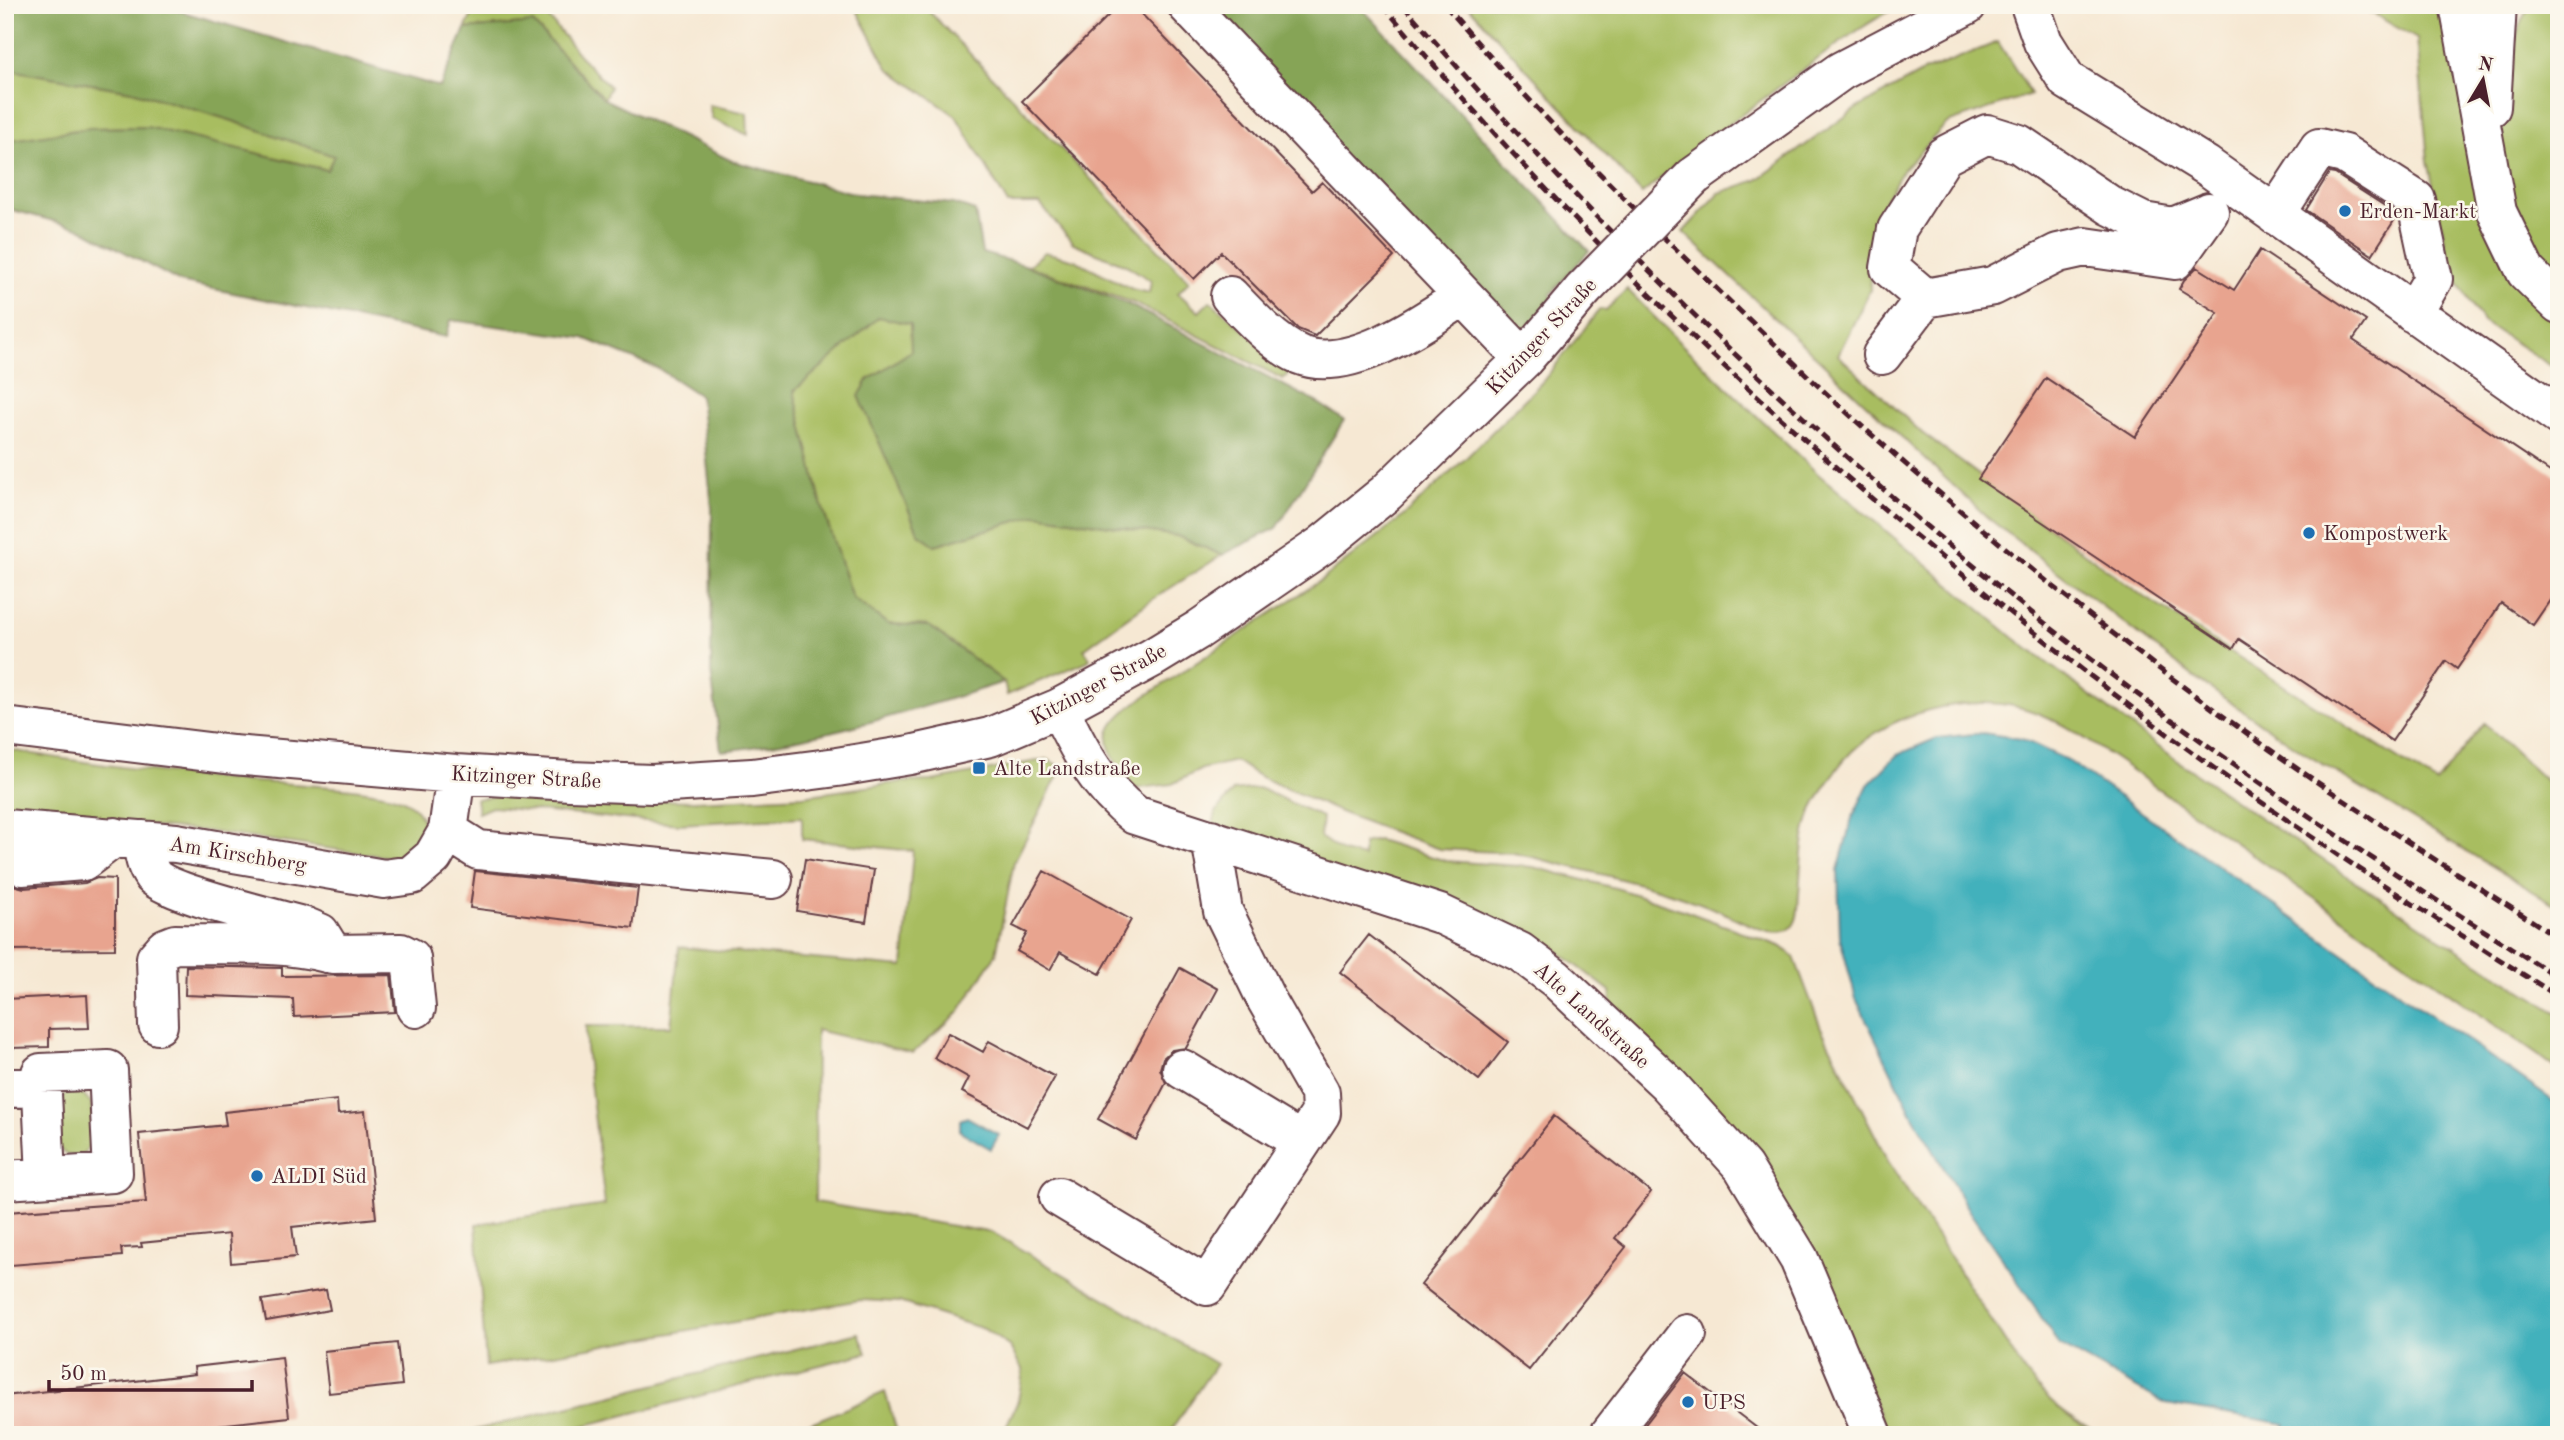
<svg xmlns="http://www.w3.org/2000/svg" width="2564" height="1440" font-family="'Old Standard TT',serif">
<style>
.green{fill:#a8bd61;stroke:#796e46;stroke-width:2}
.forest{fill:#86a457;stroke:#686241;stroke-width:2}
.water{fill:#42b1bc;stroke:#466874;stroke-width:2}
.building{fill:#e8a48f}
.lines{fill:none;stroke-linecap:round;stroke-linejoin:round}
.minor-casing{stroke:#643d44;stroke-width:42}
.highway-casing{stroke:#643d44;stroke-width:42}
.minor{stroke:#fff;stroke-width:38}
.highway{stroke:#fff;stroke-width:38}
.rail{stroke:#4a1f2b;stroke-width:5;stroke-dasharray:10 5;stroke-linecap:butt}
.minor-bridge-casing{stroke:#643d44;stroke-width:42;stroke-linecap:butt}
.minor-bridge{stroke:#fff;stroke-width:38}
.poi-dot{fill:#1f6fb2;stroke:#fbf7ec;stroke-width:2.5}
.labels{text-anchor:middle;stroke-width:5;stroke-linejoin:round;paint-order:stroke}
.poi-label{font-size:21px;fill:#4a1f2b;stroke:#fbf7ec;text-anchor:start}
.street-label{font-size:21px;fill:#4a1f2b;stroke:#fbf7ec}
</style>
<rect width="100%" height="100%" fill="#fbf7ec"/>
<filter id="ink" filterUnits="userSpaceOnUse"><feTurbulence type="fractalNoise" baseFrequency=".0143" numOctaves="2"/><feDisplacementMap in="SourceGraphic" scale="14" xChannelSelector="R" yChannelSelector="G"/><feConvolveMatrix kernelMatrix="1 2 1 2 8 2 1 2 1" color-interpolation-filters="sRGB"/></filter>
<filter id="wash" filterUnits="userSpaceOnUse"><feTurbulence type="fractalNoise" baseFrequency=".00686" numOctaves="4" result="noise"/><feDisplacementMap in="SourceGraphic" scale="28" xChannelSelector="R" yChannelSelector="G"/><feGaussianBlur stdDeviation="1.57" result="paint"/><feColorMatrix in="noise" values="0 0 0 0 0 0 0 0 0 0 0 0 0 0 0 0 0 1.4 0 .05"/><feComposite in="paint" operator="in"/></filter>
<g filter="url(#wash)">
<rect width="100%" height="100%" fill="#f6e8d3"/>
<!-- green -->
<path class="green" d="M 477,5 L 545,5 L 543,11 L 586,63 L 610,87 L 604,99 L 533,23 L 465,29 Z
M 854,5 L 923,5 L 1189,281 L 1178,293 L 1199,312 L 1210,301 L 1292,370 L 1283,379 L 1134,303 L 1028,266 L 1045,252 L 1075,260 L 1132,289 L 1149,293 L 1151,281 L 1128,266 L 1073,243 L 1040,204 L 1008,204 L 956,116 L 888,68 Z
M 1467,5 L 1901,5 C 1863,24 1829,51 1794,76 C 1742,114 1691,153 1642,194 Z
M 2358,5 L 2431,5 L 2446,21 L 2511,277 L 2559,325 L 2559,371 L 2483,322 L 2452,274 L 2428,161 L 2417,39 Z
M 2530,5 L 2559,5 L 2559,281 L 2543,266 L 2521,233 L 2501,149 L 2504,105 L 2517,33 Z
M 1998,42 L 2031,94 L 1947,123 L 1903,170 L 1885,200 L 1869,249 L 1870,290 L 1838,355 L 1922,433 L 2140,594 L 2436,783 L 2484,723 L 2559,793 L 2559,907 L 2309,756 L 2199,681 L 1988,518 L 1683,232 L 1719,193 L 1757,180 L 1857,108 L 1923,72 Z
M 5,69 L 132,91 L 230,120 L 334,156 L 328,170 L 147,127 L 90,128 L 5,141 Z
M 709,105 L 747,113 L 748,135 L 712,119 Z
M 1627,289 L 1679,342 L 1818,474 L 2014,638 L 2168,754 L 2253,813 L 2438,937 L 2559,1014 L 2559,1070 L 2120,762 C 2088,741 2056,716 2018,707 C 1957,693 1873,717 1837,769 C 1828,783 1816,800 1810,815 C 1801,839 1801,869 1799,894 C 1798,902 1799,912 1796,920 C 1794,925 1791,930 1785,931 C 1764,936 1735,917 1715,909 C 1657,885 1593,873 1532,857 L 1513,853 L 1439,849 L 1342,813 L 1261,777 L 1235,761 L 1202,769 L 1172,784 L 1134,789 C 1106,749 1092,734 1138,701 L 1323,579 L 1400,519 L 1467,457 L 1543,381 L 1600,309 L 1606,310 Z
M 879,316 L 910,324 L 912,351 L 868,380 L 935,545 L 1037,515 L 1177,536 L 1222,555 L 1150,601 L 1084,649 L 1090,658 L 1088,661 L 1007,695 L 1004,682 L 929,626 L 888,624 L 852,598 L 821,503 L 794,391 Z
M 5,749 C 80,763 156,772 232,780 C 268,784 386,785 410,804 C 420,811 425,824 427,836 L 403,859 L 205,831 L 5,814 Z
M 1047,759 L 1062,768 L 1014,862 L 996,954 L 959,1012 L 913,1053 L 816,1030 L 815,1202 L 993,1233 L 1216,1364 L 1168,1435 L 1002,1435 L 1018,1401 L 1023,1371 L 1010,1347 L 984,1329 L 899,1302 L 860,1300 L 486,1366 L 476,1224 L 605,1205 L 586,1048 L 586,1026 L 671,1026 L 679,947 L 903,967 L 913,851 L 802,839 L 802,817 L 680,824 L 492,807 L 478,813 L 476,799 L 500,795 L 693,801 L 803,796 L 901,782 L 932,781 Z
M 1259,788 L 1322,817 L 1320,837 L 1342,852 L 1363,857 L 1363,843 L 1378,840 L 1446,861 L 1533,867 L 1619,889 L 1683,910 L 1782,947 L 1794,957 L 1821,1028 L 1889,1163 L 2024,1371 C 2050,1404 2065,1417 2103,1435 L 1888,1435 L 1845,1332 L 1614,1019 L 1610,991 L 1550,945 L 1519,945 L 1213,825 L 1216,812 L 1233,791 Z
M 70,1092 L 83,1095 L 91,1103 C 93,1127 100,1140 80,1156 L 66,1155 L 56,1146 L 58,1098 Z
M 859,1333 L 867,1353 L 548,1435 L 456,1435 Z
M 885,1392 L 898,1435 L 782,1435 Z"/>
<!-- forest -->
<path class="forest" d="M 5,5 L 159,5 L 440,87 L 465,29 L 533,23 L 604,99 L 732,161 L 857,194 L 954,204 L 975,211 L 982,253 L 1028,266 L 1130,305 L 1320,404 L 1344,420 L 1277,528 L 1222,555 L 1177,536 L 1037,515 L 935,545 L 919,534 L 859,396 L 868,380 L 911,351 L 910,324 L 879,317 L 794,391 L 821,503 L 852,598 L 888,624 L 929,626 L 1004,682 C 912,711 817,741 721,751 L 711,672 L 712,508 L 700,396 L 659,369 L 584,338 L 451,320 L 446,337 L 180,282 L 80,228 L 5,208 L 5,141 L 90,128 L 147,127 L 327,170 L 334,156 L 230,120 L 132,91 L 5,69 Z
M 1191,5 L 1359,5 L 1589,251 L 1551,294 L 1553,302 L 1515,344 Z"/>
<!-- water -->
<path class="water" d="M 1983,733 L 2022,739 L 2067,760 L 2559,1105 L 2559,1435 L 2281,1435 L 2286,1424 L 2166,1404 L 2058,1344 L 2033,1304 L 1969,1211 L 1913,1116 L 1856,999 L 1840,938 L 1838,870 L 1852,818 L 1868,785 L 1897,755 L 1937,738 Z
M 967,1117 L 999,1135 L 991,1149 L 960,1131 L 960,1120 Z"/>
<g id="blocks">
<!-- building -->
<path class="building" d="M 1119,5 L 1133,5 L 1312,191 L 1322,182 L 1394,257 L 1315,336 L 1298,329 L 1221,252 L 1194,279 L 1022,101 Z
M 2329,173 L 2335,174 L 2397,214 L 2397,216 L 2372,255 L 2306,210 Z
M 2260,250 L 2366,321 L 2353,340 L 2559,478 L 2559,587 L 2533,625 L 2501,603 L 2457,669 L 2446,661 L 2392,741 L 2239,639 L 2233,649 L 1978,479 L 2046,378 L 2135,437 L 2218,313 L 2179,289 L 2184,280 L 2197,267 L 2234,290 Z
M 805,859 L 874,870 L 866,922 L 797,911 Z
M 475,871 L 638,888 L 633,928 L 470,908 Z
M 1044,871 L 1131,920 L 1100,974 L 1060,952 L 1050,970 L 1017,951 L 1027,933 L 1013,926 Z
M 97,878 L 115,879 L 115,949 L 5,950 L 5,883 L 24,888 L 85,883 Z
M 1369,935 L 1508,1042 L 1479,1080 L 1340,972 Z
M 186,966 L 282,968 L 282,976 L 391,975 L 395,1012 L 294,1017 L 293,999 L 185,995 Z
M 1180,968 L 1218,989 L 1186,1048 L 1172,1050 L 1163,1058 L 1160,1069 L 1166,1083 L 1136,1140 L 1098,1119 Z
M 87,995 L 89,1028 L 49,1029 L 49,1047 L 9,1048 L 8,1030 L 5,1030 L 5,999 Z
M 948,1033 L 983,1052 L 989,1041 L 1055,1077 L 1027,1127 L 962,1092 L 969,1078 L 934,1058 Z
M 337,1100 L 338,1114 L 365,1111 L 376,1218 L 292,1227 L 296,1257 L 231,1263 L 229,1234 L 141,1243 L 142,1247 L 121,1248 L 122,1256 L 11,1265 L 7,1212 L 146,1202 L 139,1134 L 226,1125 L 224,1112 Z
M 1554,1116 L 1651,1192 L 1615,1238 L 1626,1247 L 1529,1370 L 1421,1285 Z
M 326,1290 L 330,1310 L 266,1321 L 262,1300 Z
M 397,1343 L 402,1385 L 329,1393 L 324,1351 Z
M 282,1357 L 289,1417 L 164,1431 L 165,1435 L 5,1435 L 5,1396 L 195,1374 L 194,1367 Z
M 1685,1373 L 1766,1435 L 1637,1435 Z"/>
</g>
</g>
<g filter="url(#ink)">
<use href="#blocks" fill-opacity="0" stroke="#643d44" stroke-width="2"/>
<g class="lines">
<!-- minor casing -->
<g class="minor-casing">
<path id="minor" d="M 1187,5 L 1524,359
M 2030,5 L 2043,42 L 2067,80 L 2207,166 L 2559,416
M 1693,177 L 1841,71 L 1967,5
M 2275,215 L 2319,148 L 2344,154 L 2416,200 L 2433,279 L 2413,313
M 1230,296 C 1248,315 1276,345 1300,355 C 1349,375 1425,322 1463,296
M 1925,298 L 1890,268 L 1897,229 L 1944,156 L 1987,134 L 2019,144 L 2111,206 L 2143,222 L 2173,227 L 2207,213
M 1882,355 L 1925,298 L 1993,286 L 2058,253 L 2085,247 L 2175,260 L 2209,212
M 1059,708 C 1078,748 1098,787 1135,815 L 1440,914 L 1520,952 L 1556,979 L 1668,1084 L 1743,1167 L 1799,1259 L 1873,1435
M 5,727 L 233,755 L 456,774 L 570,781 L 652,784 L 752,778 L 837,767 L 910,755 L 990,737 L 1059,708 L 1152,658 L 1198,630 L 1322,545 L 1386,493 L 1524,359 L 1583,290
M 5,829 L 176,843 L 384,879 L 412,875 L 433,857 L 448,831 L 456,774
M 448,831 L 478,850 L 773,879
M 143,840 C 143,853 145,865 153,876 C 168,893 278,919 306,927 L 320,933 L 333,954 L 401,953 L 411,958 L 416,1008
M 5,859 L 22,866 L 83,861 L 115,837
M 158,1025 L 156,958 L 165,948 L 175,944 C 225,945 278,941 327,953
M 1182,1069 L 1302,1142
M 5,1088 L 42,1087
M 5,1180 L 113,1173 L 108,1070 L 41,1073 L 46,1176
M 1059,1197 L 1207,1286 L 1321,1113 L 1320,1093 L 1266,999 L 1223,911 L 1211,839
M 1609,1435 L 1687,1334"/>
</g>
<!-- highway casing -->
<g class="highway-casing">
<path id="highway" d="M 2459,5 L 2497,212 L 2526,272 L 2559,304
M 2491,107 L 2497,5"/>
</g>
<!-- minor -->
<use href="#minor" class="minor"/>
<!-- highway -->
<use href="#highway" class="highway"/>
<!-- rail -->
<path class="rail" d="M 1383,5 C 1626,298 1914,551 2222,774 C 2331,853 2445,925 2559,997
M 1403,5 C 1648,289 1927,549 2234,764 C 2340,839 2449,909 2559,978
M 1445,5 C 1537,113 1637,213 1740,311 C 1786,354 1831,400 1879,441 C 1998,545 2124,645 2252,737 C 2352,808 2456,873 2559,938"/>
<!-- minor-bridge casing -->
<g class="minor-bridge-casing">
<path id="minor-bridge" d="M 1583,290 L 1693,177"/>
</g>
<!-- minor-bridge -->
<use href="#minor-bridge" class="minor-bridge"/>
</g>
</g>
<!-- markers -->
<g class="poi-dot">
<circle cx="2345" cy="211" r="7"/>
<circle cx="2309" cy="533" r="7"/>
<rect x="972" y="761" width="14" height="14" rx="3.5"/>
<circle cx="257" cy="1176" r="7"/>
<circle cx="1688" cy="1402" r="7"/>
</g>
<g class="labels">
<!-- poi labels -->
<g class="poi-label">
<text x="2359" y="218">Erden-Markt</text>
<text x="2323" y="540">Kompostwerk</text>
<text x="993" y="775">Alte Landstraße</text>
<text x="271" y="1183">ALDI Süd</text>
<text x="1702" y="1409">UPS</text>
</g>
<!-- street labels -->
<g class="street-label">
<text transform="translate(1541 336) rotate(-47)" y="7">Kitzinger Straße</text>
<text transform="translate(1098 684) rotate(-28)" y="7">Kitzinger Straße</text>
<text transform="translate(526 777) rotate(3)" y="7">Kitzinger Straße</text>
<text transform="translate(238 854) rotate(9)" y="7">Am Kirschberg</text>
<text transform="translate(1592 1015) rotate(42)" y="7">Alte Landstraße</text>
</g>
</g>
<!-- margin -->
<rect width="2564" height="1440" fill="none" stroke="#fbf7ec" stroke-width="28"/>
<!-- north arrow -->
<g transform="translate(2483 80) rotate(10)" stroke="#fbf7ec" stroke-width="5" paint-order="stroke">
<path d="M0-5L12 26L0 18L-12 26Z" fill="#4a1f2b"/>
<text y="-10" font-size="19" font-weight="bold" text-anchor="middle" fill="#4a1f2b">N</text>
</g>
<!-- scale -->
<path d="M49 1380v10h203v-10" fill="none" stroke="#4a1f2b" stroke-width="3.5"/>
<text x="60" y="1380" font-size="21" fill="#4a1f2b" stroke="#fbf7ec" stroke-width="5" paint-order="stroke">50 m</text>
</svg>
